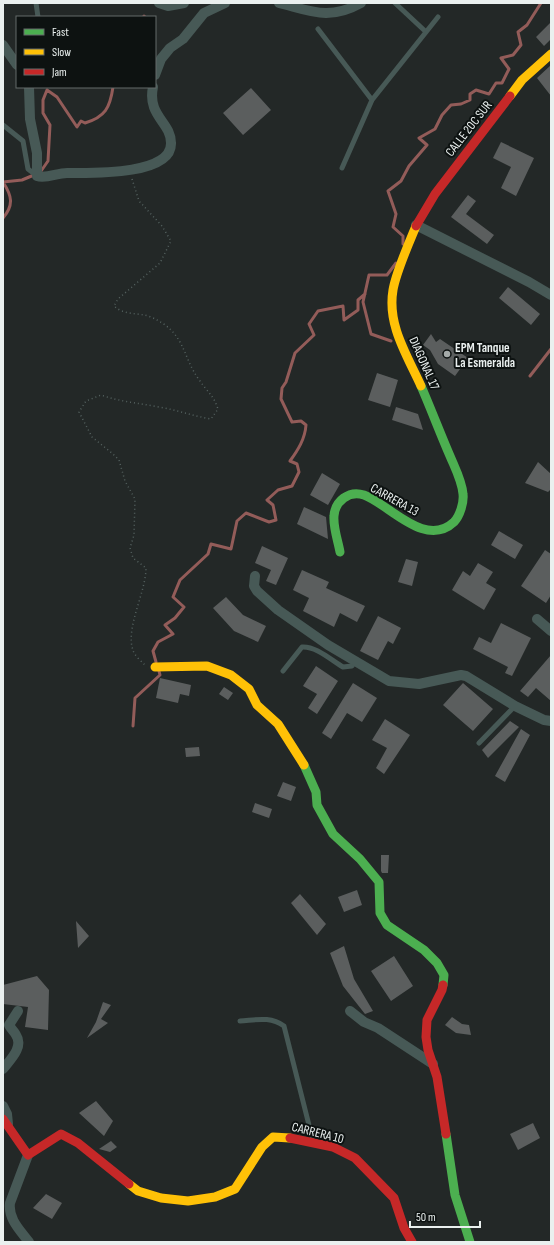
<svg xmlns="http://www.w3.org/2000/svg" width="554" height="1245" font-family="'Sofia Sans Condensed',sans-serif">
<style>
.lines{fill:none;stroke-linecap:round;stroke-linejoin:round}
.stream{stroke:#935c59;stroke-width:3}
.building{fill:#5b5e5e}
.path{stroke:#556260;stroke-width:1.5;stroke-dasharray:1 3;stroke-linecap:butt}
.lane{stroke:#475956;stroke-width:5}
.street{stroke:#475956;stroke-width:10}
.fast{stroke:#4caf50;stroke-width:9}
.slow{stroke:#ffc107;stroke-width:9}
.jam{stroke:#c62828;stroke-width:9}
.poi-dot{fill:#a4aaa9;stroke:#0d1211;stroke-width:1.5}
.labels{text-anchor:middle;stroke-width:4;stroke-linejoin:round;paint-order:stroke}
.street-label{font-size:13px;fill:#eaf0ef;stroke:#0d1211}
.poi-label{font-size:13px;font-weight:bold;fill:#eaf0ef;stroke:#0d1211;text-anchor:start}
</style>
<rect width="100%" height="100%" fill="#232827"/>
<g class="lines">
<!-- stream -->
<path class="stream" d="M 144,16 L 145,17
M 39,174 L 48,161 L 50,125 L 43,113 L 43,100 L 47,90 L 57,97 L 77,127 L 81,121 L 85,123 C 105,117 110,108 113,87
M 3,218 C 14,205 12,196 3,182 L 22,180 L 34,175
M 403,244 L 403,236 L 393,227 L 396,214 L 388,191 L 401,181 L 409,166 L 427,145 L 419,138 L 435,129 L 442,115 L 451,105 L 461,104 L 470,100 L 470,94 L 476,90 L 489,94 L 496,83 L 502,83 L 509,69 L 501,58 L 513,55 L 521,45 L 518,32 L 527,25 L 541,3
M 391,341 L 371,334 L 363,302 L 369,275 L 387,275 L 396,263
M 530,376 L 551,349
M 156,662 L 153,651 L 158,642 L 173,634 L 165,625 L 175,618 L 184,607 L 173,597 L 180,580 L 208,554 L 211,544 L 231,549 L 237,521 L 246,513 L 269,522 L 276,520 L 273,505 L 267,500 L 278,490 L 292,486 L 299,472 L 297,464 L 290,461 C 298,450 305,439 306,425 L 301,421 L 292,422 L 281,399 L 282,388 L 286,382 L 295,353 L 314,335 L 309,324 L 318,311 L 343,306 L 344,320 L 358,310 L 358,300 L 365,294
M 133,726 L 135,698 L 160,675 L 159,671"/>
</g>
<!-- building -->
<path class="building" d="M 551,22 L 551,39 L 544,46 L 536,37 Z
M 551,65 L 551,96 L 537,78 Z
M 251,88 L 271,110 L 243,135 L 223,113 Z
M 501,142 L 534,158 L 516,196 L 501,188 L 511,167 L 493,158 Z
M 468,195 L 476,201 L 466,214 L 494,235 L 487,244 L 451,217 Z
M 508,287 L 540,314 L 531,325 L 499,298 Z
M 431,334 L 436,342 L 440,339 L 468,358 L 455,376 L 438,364 L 430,350 L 423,345 Z
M 377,373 L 398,380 L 390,407 L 368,400 Z
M 396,407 L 418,414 L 423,430 L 392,420 Z
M 538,462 L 551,474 L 551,489 L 548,492 L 525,483 Z
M 322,473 L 340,484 L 328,505 L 310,495 Z
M 304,507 L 326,517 L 328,539 L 297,524 Z
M 499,531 L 523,545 L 515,559 L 491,545 Z
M 262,546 L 288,558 L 276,585 L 266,581 L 271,570 L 255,563 Z
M 545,550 L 551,554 L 551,595 L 546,603 L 521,586 Z
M 406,559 L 418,562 L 412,586 L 398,582 Z
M 478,563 L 493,572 L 486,583 L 496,589 L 484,610 L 452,590 L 463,571 L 470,576 Z
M 302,570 L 329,582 L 326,588 L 365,606 L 357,622 L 340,613 L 334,627 L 303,611 L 309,598 L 293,590 Z
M 226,597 L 243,615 L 266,626 L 258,642 L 234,631 L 213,608 Z
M 378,616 L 401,628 L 393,644 L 388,641 L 378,660 L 360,651 Z
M 501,623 L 531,638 L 512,676 L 505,673 L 508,667 L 473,649 L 479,637 L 491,643 Z
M 551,655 L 551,701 L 536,688 L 528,697 L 520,691 Z
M 316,666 L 338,681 L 317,714 L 308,708 L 317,694 L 303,686 Z
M 160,678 L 191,685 L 189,696 L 180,694 L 178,703 L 156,698 Z
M 353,683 L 377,698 L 362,722 L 347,713 L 331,739 L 322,733 Z
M 463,683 L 493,709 L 473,731 L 443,705 Z
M 224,687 L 233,693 L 228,700 L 219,694 Z
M 385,719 L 410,735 L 384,774 L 376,768 L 387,748 L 372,740 Z
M 510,721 L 519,727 L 488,758 L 482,750 Z
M 521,729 L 530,735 L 505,782 L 495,776 Z
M 199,747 L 200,756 L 186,757 L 185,748 Z
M 283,782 L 296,787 L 291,801 L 277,796 Z
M 255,803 L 272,809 L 269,818 L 252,812 Z
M 381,855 L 389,855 L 388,873 L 382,873 L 381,871 Z
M 357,890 L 362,905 L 344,912 L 338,897 Z
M 300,894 L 326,924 L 317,935 L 291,903 Z
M 76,921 L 89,936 L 78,948 Z
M 344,946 L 354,979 L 373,1011 L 365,1014 L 343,986 L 330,953 Z
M 394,956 L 413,986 L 391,1001 L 371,971 Z
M 37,976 L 49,990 L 48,1030 L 25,1027 L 28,1007 L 3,1004 L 3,985 Z
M 103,1002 L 111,1005 L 101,1019 L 108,1023 L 87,1038 L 96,1022 Z
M 452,1017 L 462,1024 L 469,1025 L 471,1035 L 456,1033 L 445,1025 Z
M 96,1101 L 113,1121 L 104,1136 L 79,1113 Z
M 533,1123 L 540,1138 L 518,1150 L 510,1134 Z
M 111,1141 L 117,1147 L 110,1152 L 99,1149 Z
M 46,1194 L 62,1203 L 52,1219 L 33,1208 Z"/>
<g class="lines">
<!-- path -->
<path class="path" d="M 132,179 L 139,201 L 162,226 L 171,241 L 160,263 L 118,299 L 114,306 C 125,316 138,312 151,317 C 187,333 181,356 200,381 C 208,393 213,394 218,409 L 211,419 C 193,416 177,410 159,407 C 139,403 121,402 101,395 L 86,401 L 79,412 L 92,437 L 113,454 L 119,460 L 125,481 L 135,499 L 134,535 L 130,548 L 133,558 L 146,568 C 146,592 125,629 133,650 C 134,655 141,661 145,665"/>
<!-- lane -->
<path class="lane" d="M 36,3 L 38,17
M 395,3 L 425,31
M 318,29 L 372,100
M 3,125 L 23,141 L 28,169 L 37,176
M 342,168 L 372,100 L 438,17
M 283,671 L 302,647 C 316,646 331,660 343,667 L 352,666 L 355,661
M 479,743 L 515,706
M 240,1021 C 256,1020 270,1016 284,1026 L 313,1141"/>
<!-- street -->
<path class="street" d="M 159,3 L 168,6 L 184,3
M 279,3 C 311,11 329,21 361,3
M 3,45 L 17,65
M 155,75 L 161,59 L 170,48 L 183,39 L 204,13 L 225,3
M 29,87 L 30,119 L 37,153 L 37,176 C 46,179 57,173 67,173 C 88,173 172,176 171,143 C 171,122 147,116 153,87
M 416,225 L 529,282 L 551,295
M 255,576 L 254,586 L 257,591 L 278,610 L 328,645 L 389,681 L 419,684 L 461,675 L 466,676 L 515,706 L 544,720 L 551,721
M 537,619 L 551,631
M 350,1011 L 364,1022 L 378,1028 L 433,1064
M 3,1069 C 10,1060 24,1047 16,1035 C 14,1031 11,1029 9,1025 L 18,1011
M 3,1106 L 7,1114 L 8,1124
M 28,1155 L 10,1203 C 8,1219 20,1230 29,1242"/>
<!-- fast -->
<path class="fast" d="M 340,552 C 338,541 333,527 334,516 C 335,501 349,490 364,495 C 389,504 425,549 454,522 C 460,516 464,502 463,494 C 462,481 455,468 450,456 C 440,433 431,409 421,386
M 304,765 L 316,792 L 317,805 L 333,834 L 360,859 L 379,882 L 380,913 L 387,925 L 424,950 L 437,963 L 444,975 L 443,985
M 446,1134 L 455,1195 L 470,1242"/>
<!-- slow -->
<path class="slow" d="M 510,96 L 522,80 L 551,54
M 416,226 C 409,243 396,272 393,290 C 387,325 407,355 421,386
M 155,667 L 207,666 L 231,675 L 249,689 L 257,705 L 278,724 L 304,765
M 129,1184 L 138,1191 L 161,1198 L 188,1201 L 215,1197 L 235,1189 L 262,1147 L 273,1137 L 290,1138"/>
<!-- jam -->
<path class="jam" d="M 416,226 L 435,194 L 510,96
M 443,985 L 442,990 L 427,1020 L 426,1037 L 428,1050 L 437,1077 L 446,1134
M 3,1119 L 28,1155 L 61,1134 L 78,1143 L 129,1184
M 290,1138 L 333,1147 L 355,1158 L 394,1198 L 404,1228 L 412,1242"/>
</g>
<!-- markers -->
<circle class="poi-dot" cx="447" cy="354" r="4"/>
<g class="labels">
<!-- street labels -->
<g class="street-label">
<text transform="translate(468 128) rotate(-52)" y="5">CALLE 20C SUR</text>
<text transform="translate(425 363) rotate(66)" y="5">DIAGONAL 17</text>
<text transform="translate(395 499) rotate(29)" y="5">CARRERA 13</text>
<text transform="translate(318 1132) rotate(14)" y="5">CARRERA 10</text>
</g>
<!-- poi labels -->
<g class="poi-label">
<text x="455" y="352">EPM Tanque<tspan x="455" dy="15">La Esmeralda</tspan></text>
</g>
</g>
<!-- border -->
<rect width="554" height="1245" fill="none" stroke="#eaf0ef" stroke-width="8"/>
<!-- legend -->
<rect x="16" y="16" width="140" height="72" fill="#0d1211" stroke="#656b6a"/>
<rect x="24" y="29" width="20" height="6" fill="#4caf50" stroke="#656b6a"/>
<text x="52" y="36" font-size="12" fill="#eaf0ef">Fast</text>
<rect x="24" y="49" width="20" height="6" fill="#ffc107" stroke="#656b6a"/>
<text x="52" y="56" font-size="12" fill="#eaf0ef">Slow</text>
<rect x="24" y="69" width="20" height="6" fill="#c62828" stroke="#656b6a"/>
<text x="52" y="76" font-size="12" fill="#eaf0ef">Jam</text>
<!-- scale -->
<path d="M410 1221v6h70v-6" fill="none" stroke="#eaf0ef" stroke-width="2"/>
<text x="416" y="1221" font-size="12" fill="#eaf0ef" stroke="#0d1211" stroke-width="3" paint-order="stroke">50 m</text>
</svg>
